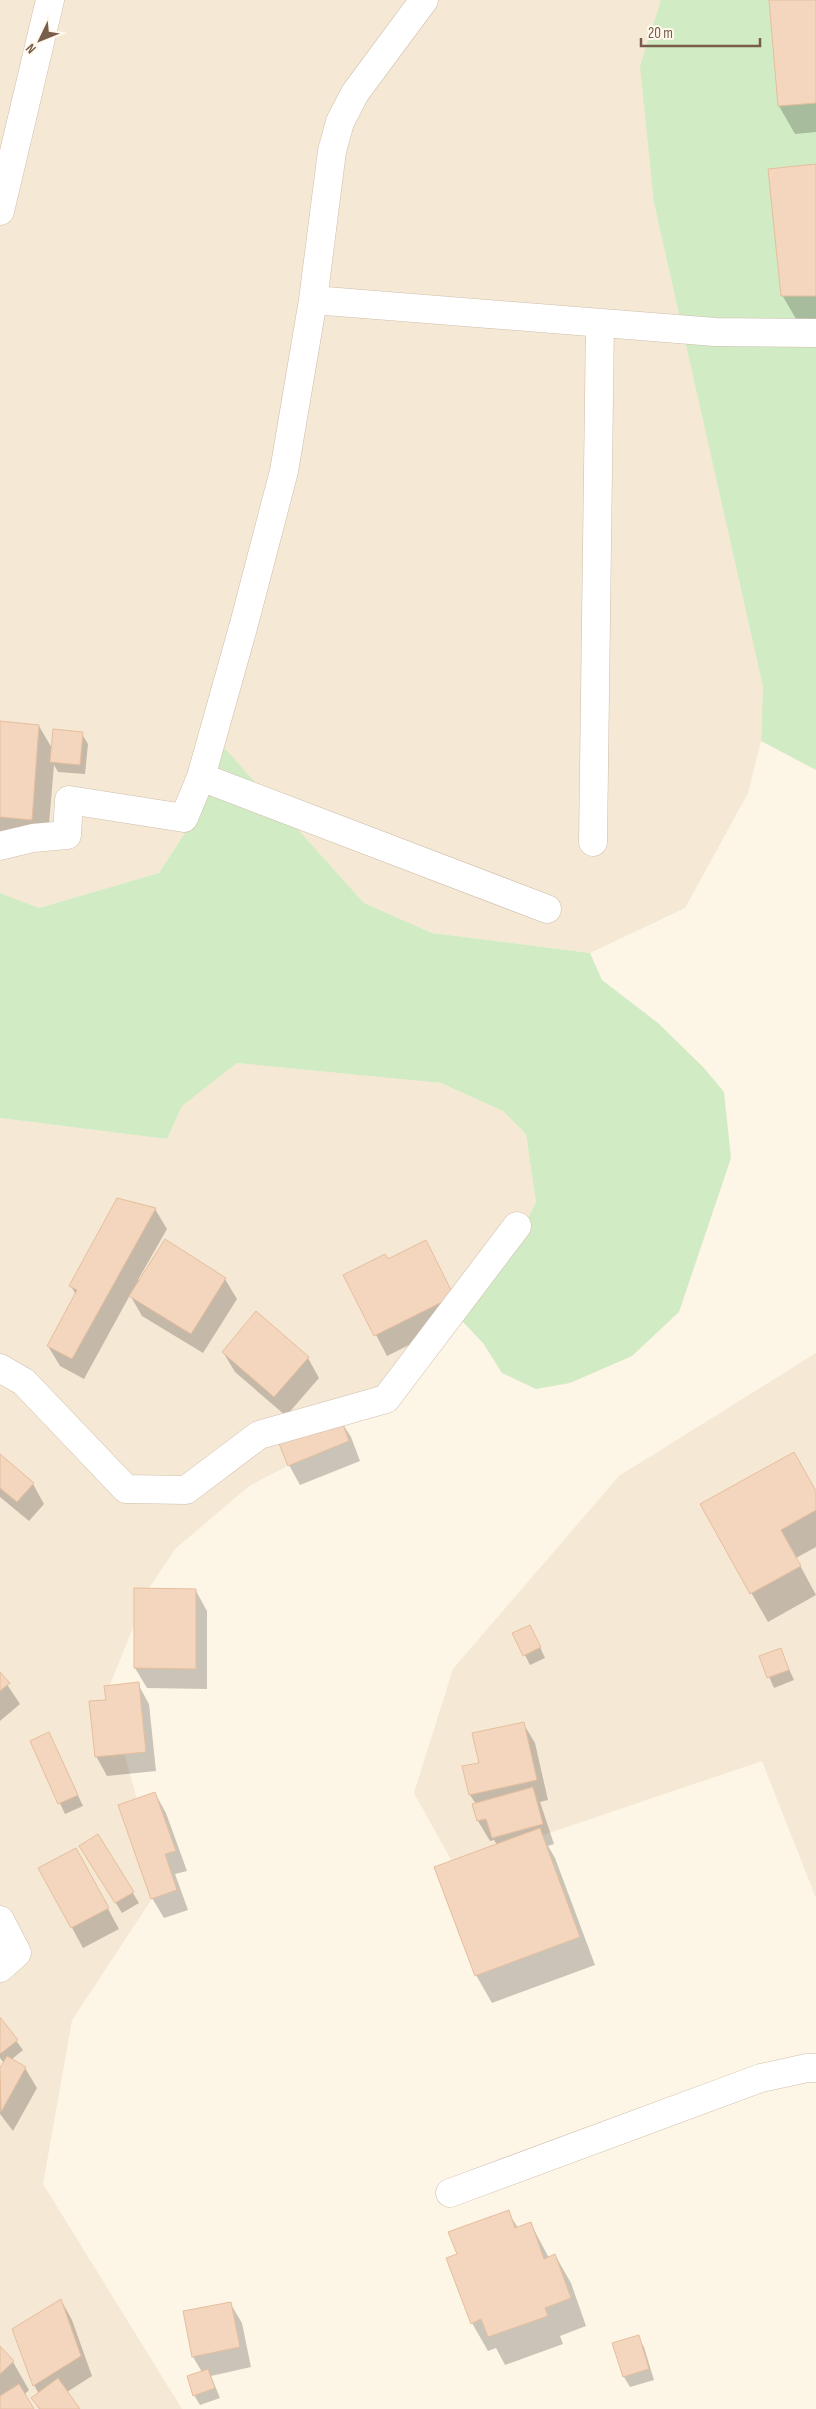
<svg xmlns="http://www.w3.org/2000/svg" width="816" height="2409" font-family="'Sofia Sans Condensed',sans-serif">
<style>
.residential{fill:#f5e8d4}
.green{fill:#d1ebc4}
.shadow{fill:#0003}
.building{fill:#f3d6bd;stroke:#e6be9d}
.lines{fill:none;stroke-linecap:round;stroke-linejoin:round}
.minor-casing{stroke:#cfbeac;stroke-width:29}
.minor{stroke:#fff;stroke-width:28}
</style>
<rect width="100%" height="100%" fill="#fdf5e6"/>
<!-- residential -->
<path class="residential" d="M 0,0 L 661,0 L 654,203 L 763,687 L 761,741 L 748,793 L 685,908 L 590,953 L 432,933 L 364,903 L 219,742 L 190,825 L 159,873 L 39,908 L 0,893 Z
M 237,1063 L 441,1083 L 503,1111 L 526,1134 L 536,1202 L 522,1230 L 462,1321 L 293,1463 L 249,1486 L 175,1549 L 149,1588 L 107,1692 L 161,1885 L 72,2020 L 43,2184 L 182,2409 L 0,2409 L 0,1118 L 167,1139 L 182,1106 Z
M 816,1353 L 816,1898 L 762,1761 L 454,1865 L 414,1793 L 453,1669 L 619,1476 Z"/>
<!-- green -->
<path class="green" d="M 661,0 L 816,0 L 816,770 L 761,741 L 763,687 L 654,203 L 640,66 Z
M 219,742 L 364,903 L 432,933 L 590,953 L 602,980 L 658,1023 L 704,1068 L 724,1092 L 731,1158 L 679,1312 L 632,1356 L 570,1383 L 536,1389 L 502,1373 L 483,1343 L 462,1321 L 522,1230 L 536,1202 L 526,1134 L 503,1111 L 441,1083 L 237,1063 L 182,1106 L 167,1139 L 0,1118 L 0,893 L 39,908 L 159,873 L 190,825 Z"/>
<!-- shadow -->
<path class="shadow" d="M 770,0 L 816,0 L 816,132 L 795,134 L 779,106 Z
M 816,165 L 816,323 L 799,324 L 782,295 Z
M 0,722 L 39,726 L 53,750 L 82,734 L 88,744 L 85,774 L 58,772 L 54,765 L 47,848 L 0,843 Z
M 155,1209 L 167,1229 L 138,1280 L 225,1279 L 237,1299 L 203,1353 L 142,1316 L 130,1295 L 84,1379 L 60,1366 L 48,1346 L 76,1295 L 71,1286 Z
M 425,1241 L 465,1317 L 387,1356 L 345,1275 L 387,1260 Z
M 223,1352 L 308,1358 L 319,1378 L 286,1416 L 235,1372 Z
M 339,1418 L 351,1437 L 360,1461 L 300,1485 L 289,1465 Z
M 0,1456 L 33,1484 L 44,1504 L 29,1521 L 0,1497 Z
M 816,1492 L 816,1547 L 796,1558 L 816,1595 L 768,1622 L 701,1505 Z
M 135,1590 L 196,1591 L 207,1611 L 207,1689 L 147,1688 L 135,1668 Z
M 535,1636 L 545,1658 L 530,1665 L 525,1655 Z
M 780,1649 L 794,1680 L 774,1688 L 760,1656 Z
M 0,1674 L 20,1704 L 0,1721 Z
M 138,1684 L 149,1704 L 156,1771 L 107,1776 L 96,1756 L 107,1701 Z
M 523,1723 L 535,1743 L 548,1800 L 540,1802 L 554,1844 L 548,1846 L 555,1858 L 595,1965 L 492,2003 L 476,1975 L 497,1845 L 494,1840 L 490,1841 L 478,1821 L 473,1804 L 476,1804 L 470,1795 L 480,1764 Z
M 31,1742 L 54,1744 L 83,1806 L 65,1814 Z
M 155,1793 L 166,1813 L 187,1871 L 175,1874 L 188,1910 L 164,1918 L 152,1898 Z
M 98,1836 L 139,1903 L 122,1913 L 87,1856 Z
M 40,1869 L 87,1870 L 119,1929 L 83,1948 Z
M 0,2019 L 23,2050 L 11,2060 L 25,2068 L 37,2088 L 13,2131 L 0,2114 L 0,2071 L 4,2063 L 0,2058 Z
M 508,2212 L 518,2228 L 531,2224 L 549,2258 L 555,2255 L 571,2283 L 586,2326 L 560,2336 L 563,2344 L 505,2365 L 496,2348 L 488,2351 L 472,2323 L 459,2255 Z
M 61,2300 L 72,2320 L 92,2376 L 67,2392 L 79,2409 L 39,2409 L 33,2398 L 39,2394 L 34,2385 Z
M 230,2303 L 242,2323 L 251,2367 L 211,2376 L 220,2398 L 200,2405 L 194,2395 L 202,2372 L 193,2357 Z
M 638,2337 L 644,2347 L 654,2380 L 630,2387 L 624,2377 L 614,2344 Z
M 0,2348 L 13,2362 L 29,2390 L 24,2395 L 32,2409 L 0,2409 Z"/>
<!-- building -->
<path class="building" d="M 769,0 L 816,0 L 816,103 L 778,106 Z
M 816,164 L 816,296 L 781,296 L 768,169 Z
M 0,721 L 39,725 L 32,820 L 0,817 Z
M 53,729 L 83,732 L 80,765 L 50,762 Z
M 117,1198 L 156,1208 L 72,1359 L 47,1346 L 77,1290 L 69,1286 Z
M 165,1239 L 226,1278 L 191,1334 L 129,1296 Z
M 426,1240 L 454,1296 L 374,1336 L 343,1275 L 385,1254 L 388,1259 Z
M 256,1311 L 309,1357 L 274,1397 L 222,1352 Z
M 340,1416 L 349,1441 L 288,1466 L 278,1441 Z
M 794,1452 L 816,1491 L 816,1510 L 781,1530 L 801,1566 L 750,1594 L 700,1504 Z
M 0,1454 L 34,1483 L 17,1502 L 0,1488 Z
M 134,1588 L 196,1589 L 196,1669 L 134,1668 Z
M 530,1625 L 541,1647 L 523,1656 L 512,1633 Z
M 781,1648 L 789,1670 L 767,1678 L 759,1656 Z
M 0,1672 L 10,1683 L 0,1691 Z
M 139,1682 L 146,1752 L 95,1757 L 89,1701 L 106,1700 L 104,1686 Z
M 524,1722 L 537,1780 L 469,1795 L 462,1766 L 479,1763 L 472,1733 Z
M 49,1732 L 78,1795 L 58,1804 L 30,1741 Z
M 533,1787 L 543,1824 L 492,1838 L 486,1819 L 477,1821 L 472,1804 Z
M 155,1792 L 176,1851 L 165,1854 L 177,1890 L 151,1899 L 118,1805 Z
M 540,1828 L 580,1937 L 475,1976 L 434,1867 Z
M 98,1834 L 134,1892 L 115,1903 L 79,1846 Z
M 76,1848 L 109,1908 L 71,1928 L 38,1868 Z
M 0,2017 L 18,2040 L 0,2054 Z
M 7,2056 L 26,2067 L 1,2112 L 0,2068 Z
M 509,2210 L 515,2228 L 531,2222 L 544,2259 L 555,2254 L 571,2298 L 545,2308 L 548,2316 L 488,2337 L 481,2319 L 471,2324 L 446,2258 L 457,2254 L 448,2232 Z
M 61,2299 L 81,2356 L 33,2386 L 12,2329 Z
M 231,2302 L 240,2347 L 192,2357 L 183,2311 Z
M 639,2335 L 649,2369 L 623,2377 L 612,2343 Z
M 0,2346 L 14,2361 L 0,2374 Z
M 208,2369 L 215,2388 L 193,2396 L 187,2376 Z
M 58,2378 L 80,2409 L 40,2409 L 31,2398 Z
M 19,2384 L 34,2409 L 0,2409 L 0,2396 Z"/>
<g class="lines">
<!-- minor casing -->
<g class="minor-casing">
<path id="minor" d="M 0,211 L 50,0
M 313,300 L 715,332 L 816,333
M 201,777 L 547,909
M 593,842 L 600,323
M 0,846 L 33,838 L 67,835 L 69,800 L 184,818 L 201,777 L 244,624 L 284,471 L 313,300 L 332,151 L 340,122 L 355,93 L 424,0
M 0,1368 L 24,1382 L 126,1489 L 186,1490 L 259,1435 L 386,1399 L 517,1226
M 0,1920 L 17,1953 L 0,1968
M 450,2193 L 761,2078 L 807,2068 L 816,2068"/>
</g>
<!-- minor -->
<use href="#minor" class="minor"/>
</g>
<!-- north arrow -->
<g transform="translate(40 40) rotate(227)" stroke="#fff9ed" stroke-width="4" paint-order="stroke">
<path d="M0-4L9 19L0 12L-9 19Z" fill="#775d4a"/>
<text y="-8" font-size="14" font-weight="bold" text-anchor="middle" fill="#775d4a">N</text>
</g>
<!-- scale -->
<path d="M641 38v8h119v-8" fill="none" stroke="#775d4a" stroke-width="2.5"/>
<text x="648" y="38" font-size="15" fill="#775d4a" stroke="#fff9ed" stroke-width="4" paint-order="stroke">20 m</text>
</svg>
